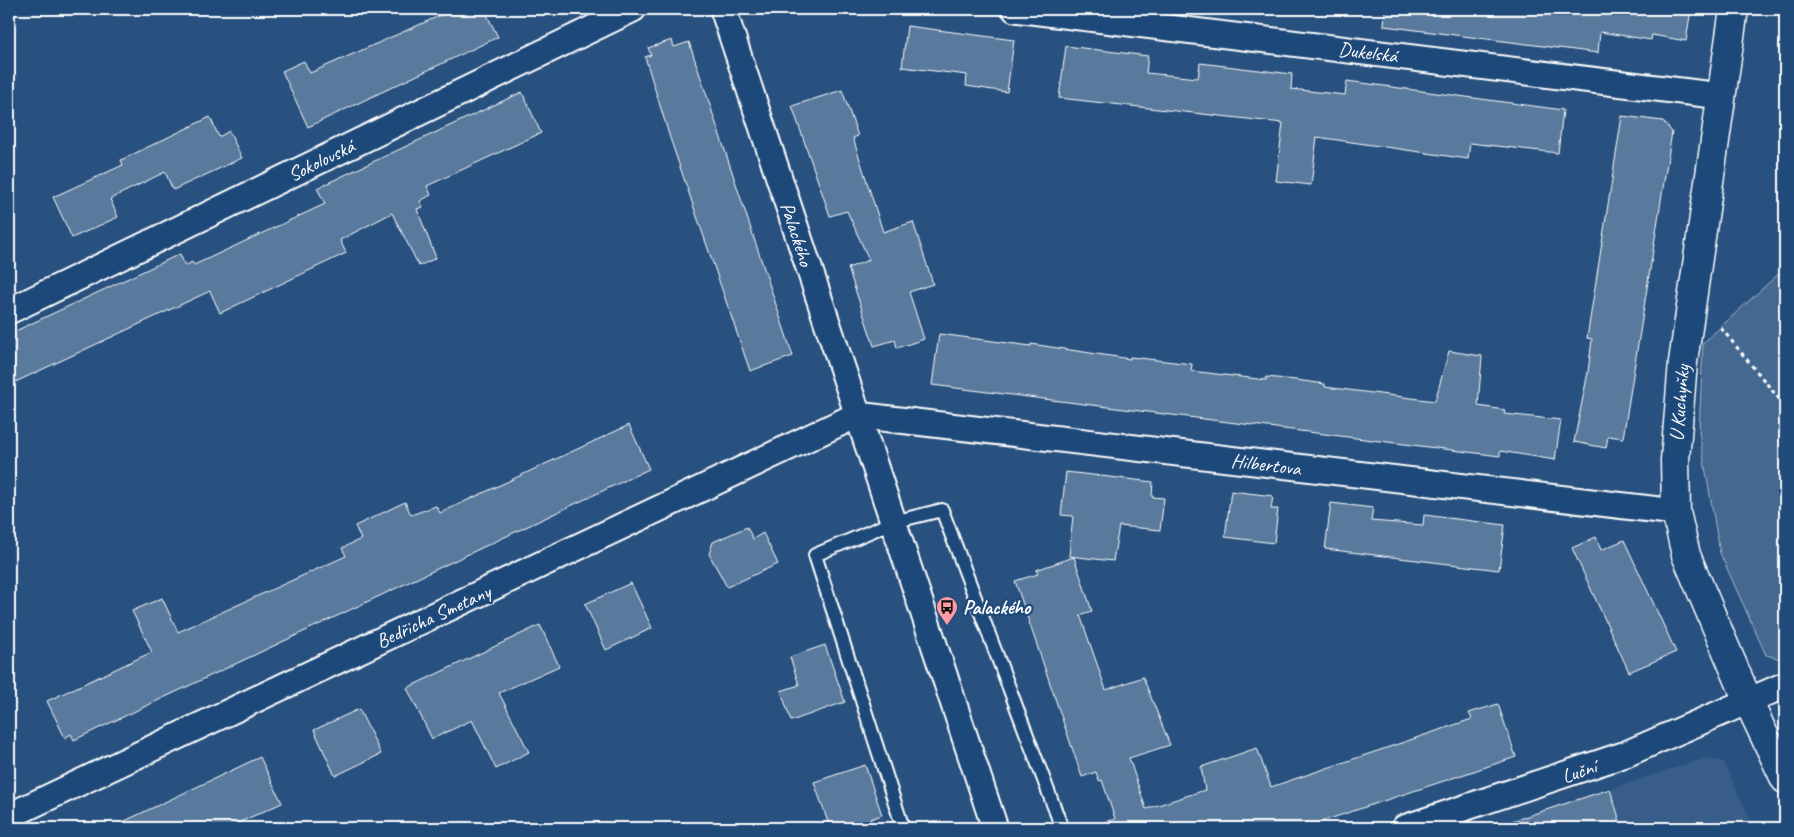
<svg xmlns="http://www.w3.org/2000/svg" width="1794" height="837" font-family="Caveat,sans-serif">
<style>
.built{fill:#375d88}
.green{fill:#446890;stroke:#a2b4c8}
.building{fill:#5a7a9d;stroke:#fff}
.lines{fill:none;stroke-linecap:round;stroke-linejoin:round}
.service-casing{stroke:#fff;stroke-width:16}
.minor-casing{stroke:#fff;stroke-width:29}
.tertiary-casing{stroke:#fff;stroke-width:31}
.path{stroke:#fff;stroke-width:3;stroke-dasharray:4 4;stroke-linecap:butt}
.service{stroke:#1f4a7a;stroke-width:12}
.minor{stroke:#1f4a7a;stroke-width:25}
.tertiary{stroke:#1f4a7a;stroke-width:28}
.labels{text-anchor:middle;stroke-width:4.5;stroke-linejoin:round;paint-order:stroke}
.street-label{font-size:20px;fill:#fff;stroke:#1f4a7a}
.poi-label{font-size:20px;font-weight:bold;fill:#fff;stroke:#1f4a7a;text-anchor:start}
</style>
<rect width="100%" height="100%" fill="#28517f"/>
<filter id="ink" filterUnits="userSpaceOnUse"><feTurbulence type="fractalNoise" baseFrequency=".02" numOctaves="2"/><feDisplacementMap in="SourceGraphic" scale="10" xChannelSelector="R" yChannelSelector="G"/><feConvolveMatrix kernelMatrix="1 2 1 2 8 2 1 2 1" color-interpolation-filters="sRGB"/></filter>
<g filter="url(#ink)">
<!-- built -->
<path class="built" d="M 1705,758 L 1724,762 L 1754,828 L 1595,828 L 1585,797 Z"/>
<!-- green -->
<path class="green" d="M 1785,268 L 1785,660 L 1766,655 L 1720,553 L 1699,432 L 1703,343 Z"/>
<!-- building -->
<path class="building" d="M 455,9 L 484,9 L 498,37 L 308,127 L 282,71 L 304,61 L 310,73 Z
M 1385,9 L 1691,9 L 1686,41 L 1652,35 L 1651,40 L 1600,32 L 1598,53 L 1384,26 Z
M 907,26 L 1014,40 L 1007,92 L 966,86 L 967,75 L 902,67 Z
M 672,40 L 674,47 L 689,42 L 793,356 L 750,371 L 670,138 L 645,57 L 651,55 L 648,48 Z
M 1066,46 L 1148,56 L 1146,73 L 1198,78 L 1200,63 L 1292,74 L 1291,89 L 1345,95 L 1347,81 L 1563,110 L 1558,153 L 1470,143 L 1468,159 L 1317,137 L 1311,185 L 1276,181 L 1283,123 L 1059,98 Z
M 842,90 L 858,136 L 853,138 L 883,232 L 913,222 L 933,284 L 909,292 L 924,339 L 897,348 L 895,340 L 874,346 L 848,268 L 869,260 L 847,211 L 830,216 L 792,106 Z
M 522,92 L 541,133 L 427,186 L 431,195 L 420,201 L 423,207 L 417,209 L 436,258 L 419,266 L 392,213 L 340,240 L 346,253 L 220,313 L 210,291 L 9,385 L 9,334 L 180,254 L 185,266 L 192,262 L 194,265 L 325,204 L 317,188 Z
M 1622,116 L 1663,121 L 1672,132 L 1623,438 L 1608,436 L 1606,448 L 1574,442 L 1588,372 L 1592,339 L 1587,338 Z
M 210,117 L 219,137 L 229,131 L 242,158 L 173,190 L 165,172 L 110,199 L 118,217 L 72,238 L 53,197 L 123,165 L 121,160 Z
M 939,334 L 1031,346 L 1031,344 L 1130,359 L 1130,357 L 1192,364 L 1191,371 L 1266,380 L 1266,377 L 1296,380 L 1325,384 L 1325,387 L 1435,401 L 1449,351 L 1482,356 L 1478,406 L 1505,410 L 1504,414 L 1561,420 L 1555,460 L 1500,451 L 1500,456 L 932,385 Z
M 629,425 L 649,469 L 74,740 L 71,734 L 65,738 L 47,701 L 152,652 L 132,611 L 162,598 L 178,632 L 346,556 L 342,548 L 361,539 L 355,526 L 405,502 L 411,515 L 436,506 L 440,513 Z
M 1066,472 L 1153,482 L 1152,497 L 1164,498 L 1160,530 L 1119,526 L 1113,561 L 1069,556 L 1073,516 L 1061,515 Z
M 1231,491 L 1273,496 L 1271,509 L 1278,509 L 1274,543 L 1225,537 Z
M 1331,503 L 1373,508 L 1371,521 L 1423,525 L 1424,515 L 1505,525 L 1499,570 L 1325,549 Z
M 747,527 L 753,539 L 763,533 L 778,564 L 727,587 L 709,554 L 713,542 Z
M 1596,537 L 1601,550 L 1624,540 L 1676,652 L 1629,672 L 1572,548 Z
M 1074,557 L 1092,611 L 1080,615 L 1106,690 L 1143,677 L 1170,745 L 1129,758 L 1146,809 L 1205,790 L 1201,767 L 1257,748 L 1271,787 L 1472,719 L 1469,713 L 1498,704 L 1516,757 L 1302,828 L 1104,828 L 1104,822 L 1115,819 L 1102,780 L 1099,781 L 1096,772 L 1082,777 L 1015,581 L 1038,574 L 1036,570 Z
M 631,583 L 652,628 L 606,650 L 585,604 Z
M 540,625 L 559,666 L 499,693 L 529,752 L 496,769 L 472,720 L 432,739 L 407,688 Z
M 825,645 L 845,702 L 791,721 L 781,691 L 799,685 L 790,657 Z
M 359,709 L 381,754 L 335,776 L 314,730 Z
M 260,757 L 282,803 L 227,828 L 110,828 Z
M 865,765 L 882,815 L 870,819 L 873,828 L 830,828 L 814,782 Z
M 1610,789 L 1622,828 L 1507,828 L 1506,823 Z"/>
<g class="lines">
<!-- service casing -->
<g class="service-casing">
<path id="service" d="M 903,828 L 815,555 L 893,522 L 942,510 L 1062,828"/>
</g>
<!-- minor casing -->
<g class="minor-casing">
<path id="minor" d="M 723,9 L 995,828
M 1015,9 L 1721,96
M 9,311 L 633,9
M 857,415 L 1676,512
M 9,816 L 857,415
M 1404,828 L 1626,754 L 1785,685"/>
</g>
<!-- tertiary casing -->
<g class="tertiary-casing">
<path id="tertiary" d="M 1734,9 L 1683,362 L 1675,460 L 1676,512 L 1686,555 L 1748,701 L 1785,779"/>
</g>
<!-- path -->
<path class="path" d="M 1721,328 L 1785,406"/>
<!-- service -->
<use href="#service" class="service"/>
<!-- minor -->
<use href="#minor" class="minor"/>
<!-- tertiary -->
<use href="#tertiary" class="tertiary"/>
</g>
</g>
<!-- icons -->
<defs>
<g id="bus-pin" transform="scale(1.125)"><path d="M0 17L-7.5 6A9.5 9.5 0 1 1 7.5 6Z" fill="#ff9aa2" stroke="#1f4a7a"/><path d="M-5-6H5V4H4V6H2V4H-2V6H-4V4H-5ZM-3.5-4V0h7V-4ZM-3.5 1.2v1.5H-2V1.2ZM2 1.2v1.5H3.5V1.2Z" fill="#111"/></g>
</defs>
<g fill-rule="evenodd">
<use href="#bus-pin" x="947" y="607"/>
</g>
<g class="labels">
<!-- street labels -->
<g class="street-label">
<text transform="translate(1368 52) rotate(7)" y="7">Dukelská</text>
<text transform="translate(321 160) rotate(-26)" y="7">Sokolovská</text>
<text transform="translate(797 234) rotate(72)" y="7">Palackého</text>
<text transform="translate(1679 403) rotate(-85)" y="7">U Kuchyňky</text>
<text transform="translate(1266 464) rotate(7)" y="7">Hilbertova</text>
<text transform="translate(433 616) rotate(-25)" y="7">Bedřicha Smetany</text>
<text transform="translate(1579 771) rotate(-19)" y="7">Luční</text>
</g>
<!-- poi labels -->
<g class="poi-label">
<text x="963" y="614">Palackého</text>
</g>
</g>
<!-- margin -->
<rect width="1794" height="837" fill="none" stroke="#1f4a7a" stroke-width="30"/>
<rect x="15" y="15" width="1764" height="807" fill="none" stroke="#fff" stroke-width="2" filter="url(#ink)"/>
</svg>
